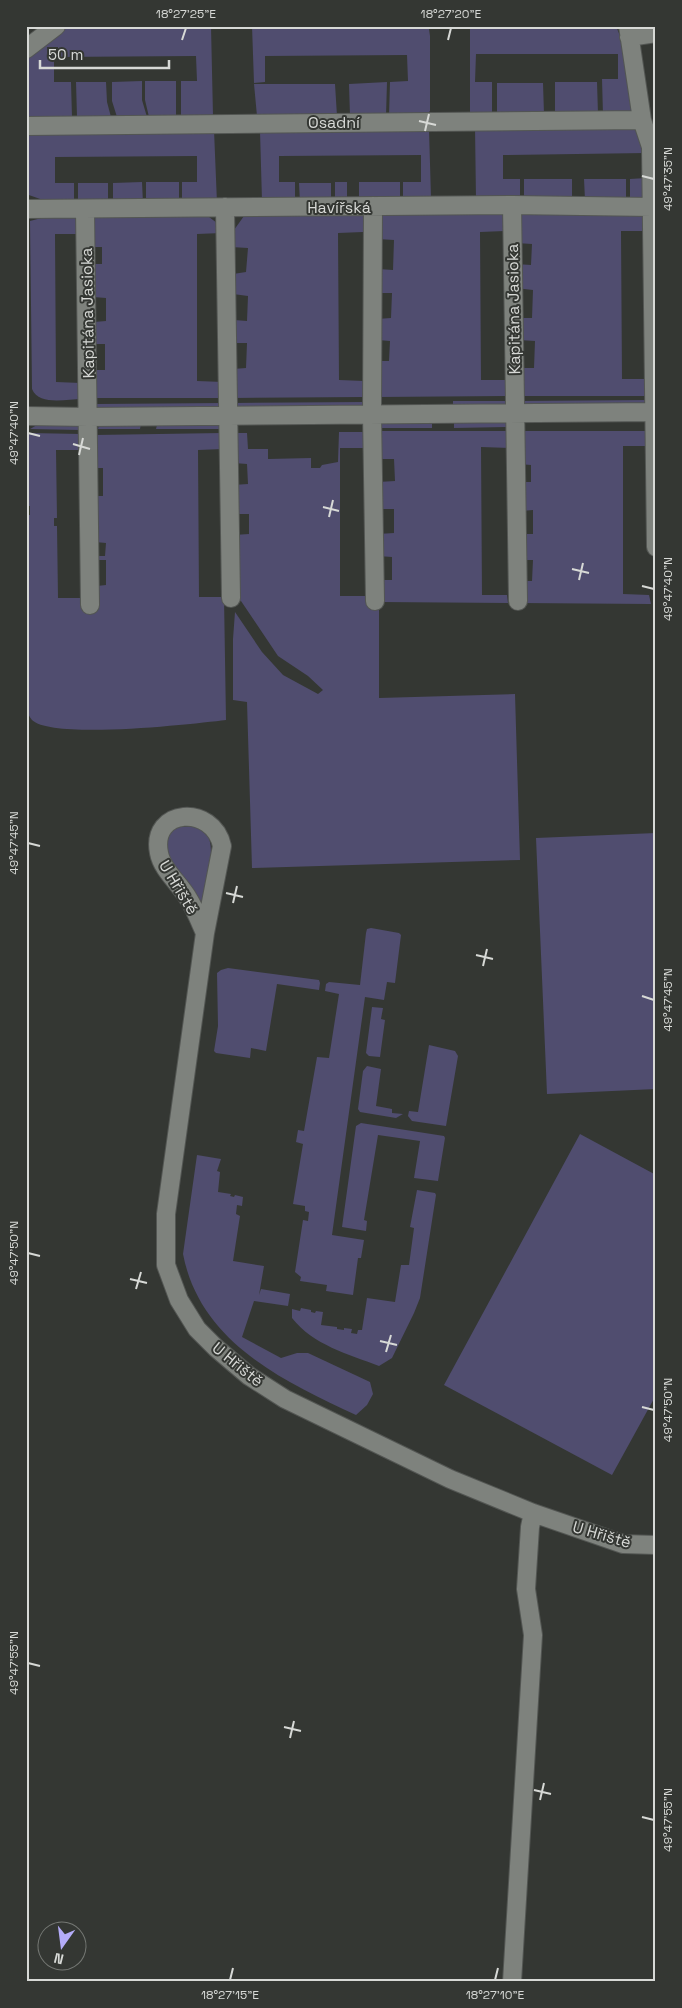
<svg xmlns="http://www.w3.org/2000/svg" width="682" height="2008" font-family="'Space Grotesk',sans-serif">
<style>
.green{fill:#504d6f}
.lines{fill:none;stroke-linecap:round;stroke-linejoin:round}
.street-casing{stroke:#535653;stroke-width:20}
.street{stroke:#7e827d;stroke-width:18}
.ticks{fill:none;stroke:#d7d9d6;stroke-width:2}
.labels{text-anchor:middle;stroke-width:4;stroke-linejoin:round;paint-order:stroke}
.street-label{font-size:16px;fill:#d7d9d6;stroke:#343733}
.neatline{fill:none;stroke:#d7d9d6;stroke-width:2}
.ticks-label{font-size:12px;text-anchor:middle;fill:#d7d9d6}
</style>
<rect width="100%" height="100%" fill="#343733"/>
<!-- green -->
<path class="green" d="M 69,26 L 199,26 L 199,29 L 211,26 L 213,116 L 181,117 L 181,81 L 197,81 L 196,56 L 54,57 L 54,82 L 71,82 L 72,117 L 26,118 L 26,58 Z
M 252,26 L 426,26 L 429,29 L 430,36 L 430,111 L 426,115 L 389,116 L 390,82 L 408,81 L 407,55 L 265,56 L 265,82 L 254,83 Z
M 470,26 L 616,26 L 620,36 L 633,112 L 603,115 L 602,79 L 618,79 L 618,54 L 476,54 L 475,82 L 492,82 L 492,116 L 470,117 Z
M 142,81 L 142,100 L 147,117 L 117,117 L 112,101 L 112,82 Z
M 145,81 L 176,81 L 176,117 L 149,117 L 145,100 Z
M 76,82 L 106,82 L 107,102 L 111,117 L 77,117 Z
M 387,82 L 386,116 L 350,116 L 349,84 Z
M 555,82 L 597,82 L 598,114 L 555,115 Z
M 497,83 L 543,83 L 544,114 L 497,116 Z
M 254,84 L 335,84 L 337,116 L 257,116 Z
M 622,125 L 637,127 C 651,143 648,171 650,191 L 649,197 L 643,199 L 630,199 L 630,179 L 646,178 L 646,153 L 503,155 L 503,179 L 520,179 L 520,200 L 476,200 L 475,127 Z
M 429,129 L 431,198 L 403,202 L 403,182 L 421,182 L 421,155 L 279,156 L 279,182 L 295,182 L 295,203 L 262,201 L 260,131 Z
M 214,130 L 217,203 L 182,203 L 182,182 L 197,182 L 197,156 L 55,157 L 55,183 L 74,183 L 74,204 L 43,200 L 26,194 L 26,133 Z
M 524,179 L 572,179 L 572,200 L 524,200 Z
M 584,179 L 626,179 L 626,199 L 585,200 Z
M 142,182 L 143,203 L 113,203 L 113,183 Z
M 146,182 L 179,182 L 179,203 L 146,203 Z
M 335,182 L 347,182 L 347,202 L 335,202 Z
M 359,182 L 400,182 L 400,202 L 359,202 Z
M 78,183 L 108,183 L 108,203 L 78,203 Z
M 299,183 L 331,183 L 331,203 L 300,203 Z
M 497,212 L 504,216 L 505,231 L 480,232 L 481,380 L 506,380 L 506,396 L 377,397 L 379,361 L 389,361 L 390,341 L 378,340 L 377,319 L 391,318 L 392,293 L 378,293 L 378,269 L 393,270 L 394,240 L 377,239 L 377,213 Z
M 522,213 L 642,215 L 644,219 L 646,231 L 621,231 L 622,379 L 649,379 L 651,396 L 518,396 L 519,368 L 534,368 L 535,341 L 519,340 L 519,318 L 532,318 L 533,290 L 515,288 L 516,264 L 531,265 L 532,244 L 516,243 L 518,218 Z
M 205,214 L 217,223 L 222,233 L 197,234 L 197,381 L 223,382 L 223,398 L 95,398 L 94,370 L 105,370 L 105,344 L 94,344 L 94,322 L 106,321 L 106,298 L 93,297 L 92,264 L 102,264 L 102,247 L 90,247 L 89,215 Z
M 364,214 L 363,232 L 338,233 L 339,380 L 364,381 L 364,397 L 233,398 L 233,369 L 246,368 L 247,343 L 234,343 L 234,320 L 247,321 L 248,296 L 233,294 L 233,274 L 246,272 L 248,248 L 231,247 L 234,230 L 244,216 Z
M 49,216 L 80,217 L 80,234 L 55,234 L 56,382 L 81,383 L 82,399 C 66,399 39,406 32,389 L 30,221 Z
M 651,400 L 649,404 L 524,406 L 519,401 Z
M 453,401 L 506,401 L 505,405 L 453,406 Z
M 365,402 L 363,406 L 239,407 L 233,403 Z
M 224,403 L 221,408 L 101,408 L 97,407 L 96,404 Z
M 432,422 L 432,428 L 377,428 L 379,423 Z
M 454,422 L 504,422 L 508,424 L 507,427 L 454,428 Z
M 80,424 L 80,430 L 30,429 L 37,425 Z
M 141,424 L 140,429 L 98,429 L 99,425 Z
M 220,424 L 223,429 L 156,429 L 157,425 Z
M 377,431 L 507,431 L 510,448 L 481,447 L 482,595 L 507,595 L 508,603 L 379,602 L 379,698 L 515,694 L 520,860 L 252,868 L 247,702 L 233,700 L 233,639 L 235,612 L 262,652 L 283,675 L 318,694 L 323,690 L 308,676 L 278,656 L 241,601 L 235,598 L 234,535 L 249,534 L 249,514 L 234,514 L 233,485 L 248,484 L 247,464 L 234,463 L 233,433 L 247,433 L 248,449 L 268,449 L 268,459 L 311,458 L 311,468 L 320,468 L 322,465 L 338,462 L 339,432 L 365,432 L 365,448 L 340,448 L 340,596 L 366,596 L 367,599 L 378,580 L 392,580 L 392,557 L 378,556 L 378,534 L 394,533 L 394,509 L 378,509 L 378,482 L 395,481 L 394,459 L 377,459 Z
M 517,431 L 648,431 L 648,446 L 623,446 L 623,594 L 649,595 L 651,604 L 520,603 L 520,581 L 532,581 L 533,560 L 521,560 L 521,534 L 533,534 L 533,510 L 521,511 L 520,482 L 531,482 L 531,465 L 519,464 Z
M 29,433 L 81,434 L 81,450 L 56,450 L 57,518 L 54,518 L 54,526 L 57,526 L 58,598 L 96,598 L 97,586 L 106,585 L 106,560 L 95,560 L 95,556 L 105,556 L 106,543 L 95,542 L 95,496 L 103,496 L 103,468 L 94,468 L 94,435 L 222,433 L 223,449 L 198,450 L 199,597 L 224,597 L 226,720 C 193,724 53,740 32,720 C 30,718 28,713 26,710 L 26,515 L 30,515 L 30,506 L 26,506 L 26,434 Z
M 195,826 C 198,828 202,830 205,832 C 218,844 206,885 204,901 L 201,903 L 198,902 L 169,858 L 167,844 L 169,832 L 179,827 Z
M 656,833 L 656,1089 L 547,1094 L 536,838 Z
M 371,928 L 399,933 L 401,935 L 395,983 L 387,982 L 384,1000 L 365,997 L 332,1235 L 364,1240 L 361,1258 L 358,1258 L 353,1295 L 326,1291 L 327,1285 L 300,1281 L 301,1277 L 295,1272 L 303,1220 L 308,1221 L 309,1212 L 305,1211 L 305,1206 L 293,1204 L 303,1144 L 296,1142 L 298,1130 L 304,1131 L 317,1057 L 329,1058 L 339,994 L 325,991 L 326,984 L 329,982 L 360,985 L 366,933 L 367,929 Z
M 228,968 L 319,980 L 320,983 L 319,990 L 277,984 L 266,1051 L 251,1048 L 250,1058 L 216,1053 L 214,1051 L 218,1026 L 217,973 L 221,970 Z
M 372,1007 L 383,1008 L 381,1019 L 385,1020 L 380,1057 L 369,1056 L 366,1053 Z
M 429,1045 L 455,1051 L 458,1056 L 446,1126 L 412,1121 L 408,1116 L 409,1111 L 418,1112 Z
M 367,1066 L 381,1069 L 376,1106 L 392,1109 L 392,1113 L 403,1114 L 396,1118 L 360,1112 L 358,1109 L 363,1071 Z
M 361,1123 L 444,1136 L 445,1138 L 438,1181 L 414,1178 L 420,1141 L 378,1135 L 364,1220 L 367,1221 L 366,1231 L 342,1227 L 356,1126 Z
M 580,1134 L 656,1175 L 656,1395 L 612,1475 L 444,1385 Z
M 197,1155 L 221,1159 L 217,1171 L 220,1172 L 218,1192 L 231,1194 L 230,1196 L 234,1197 L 235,1195 L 243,1197 L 242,1206 L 237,1205 L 236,1214 L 240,1216 L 233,1261 L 264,1266 L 259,1295 L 261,1289 L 290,1294 L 288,1306 L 254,1301 L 242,1337 L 281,1358 L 297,1353 L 308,1353 L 370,1382 L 373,1394 L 367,1405 L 356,1415 C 283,1381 200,1342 183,1254 Z
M 417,1190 L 435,1193 L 436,1195 L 420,1298 L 414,1313 L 392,1358 L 379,1366 C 348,1354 313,1345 292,1318 L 292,1309 L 300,1311 L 301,1308 L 311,1310 L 311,1312 L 315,1313 L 316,1311 L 323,1312 L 321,1325 L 337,1327 L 337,1329 L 344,1330 L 344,1328 L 352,1329 L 351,1333 L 357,1334 L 358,1330 L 362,1330 L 367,1298 L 395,1302 L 401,1265 L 409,1265 L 414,1228 L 410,1227 Z"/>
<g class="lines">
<!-- street casing -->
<g class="street-casing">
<path id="street" d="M 628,26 L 642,120 L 651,147 L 656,547
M 629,37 L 656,33
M 26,49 L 56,26
M 26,126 L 642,120
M 512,205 L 518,601
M 373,206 L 372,414 L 375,601
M 225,207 L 231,598
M 26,209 L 512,205 L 652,207
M 85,209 L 90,605
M 26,416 L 88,417 L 656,412
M 205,933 C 200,922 195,909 188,898 C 180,884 162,870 159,853 C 150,808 213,804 222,846 L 205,933 L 166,1214 L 166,1265 L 179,1300 L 197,1329 L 216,1348 L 249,1376 L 285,1399 L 450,1479 L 533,1513 L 623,1544 L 656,1545
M 512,1982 L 533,1635 L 526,1589 L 530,1527 L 533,1513"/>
</g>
<!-- street -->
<use href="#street" class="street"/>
</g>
<!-- ticks -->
<path class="ticks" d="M 182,40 L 186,28M 448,40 L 451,28M 419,121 L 436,125M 425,131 L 429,114M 642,176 L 654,179M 28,433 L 40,436M 73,444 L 90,449M 79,455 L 83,438M 323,507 L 339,511M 329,517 L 333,500M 572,569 L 589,573M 579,580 L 583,563M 642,586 L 654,589M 28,843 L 40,846M 226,893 L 243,897M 233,903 L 237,886M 476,955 L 493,959M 483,966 L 487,949M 642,996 L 654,1000M 28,1253 L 40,1256M 130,1279 L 147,1283M 136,1289 L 141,1272M 380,1341 L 397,1345M 386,1352 L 391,1335M 642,1407 L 654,1410M 28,1663 L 40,1666M 284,1727 L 301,1731M 290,1738 L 294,1721M 534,1790 L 551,1794M 540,1800 L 544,1783M 642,1817 L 654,1820M 230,1980 L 233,1968M 495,1980 L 498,1968"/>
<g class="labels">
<!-- street labels -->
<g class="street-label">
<text x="334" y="128">Osadní</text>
<text x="339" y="213">Havířská</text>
<text transform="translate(513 309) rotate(-91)" y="6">Kapitána Jasioka</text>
<text transform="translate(87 313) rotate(-91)" y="6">Kapitána Jasioka</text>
<text transform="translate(179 887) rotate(59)" y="6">U Hřiště</text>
<text transform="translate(238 1364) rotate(39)" y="6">U Hřiště</text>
<text transform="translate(602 1534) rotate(16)" y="6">U Hřiště</text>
</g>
</g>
<!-- border -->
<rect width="682" height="2008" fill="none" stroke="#343733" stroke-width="55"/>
<!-- north arrow -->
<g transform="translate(62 1946) rotate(194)"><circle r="24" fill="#343733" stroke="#757874"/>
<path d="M0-4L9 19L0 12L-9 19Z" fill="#b4acf9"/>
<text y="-8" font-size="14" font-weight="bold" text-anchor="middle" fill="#d7d9d6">N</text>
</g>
<!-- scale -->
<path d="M40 60v8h129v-8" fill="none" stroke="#d7d9d6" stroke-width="2.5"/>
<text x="48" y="60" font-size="15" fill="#d7d9d6" stroke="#343733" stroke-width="4" paint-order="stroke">50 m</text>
<rect x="28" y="28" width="626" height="1952" class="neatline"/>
<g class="ticks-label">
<text x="186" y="18">18°27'25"E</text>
<text x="451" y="18">18°27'20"E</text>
<text transform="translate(668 179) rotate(-90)" y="4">49°47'35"N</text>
<text transform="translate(14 433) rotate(-90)" y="4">49°47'40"N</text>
<text transform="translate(668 589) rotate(-90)" y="4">49°47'40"N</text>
<text transform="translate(14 843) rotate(-90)" y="4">49°47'45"N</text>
<text transform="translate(668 1000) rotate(-90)" y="4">49°47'45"N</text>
<text transform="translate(14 1253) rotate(-90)" y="4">49°47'50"N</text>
<text transform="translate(668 1410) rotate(-90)" y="4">49°47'50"N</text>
<text transform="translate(14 1663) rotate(-90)" y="4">49°47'55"N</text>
<text transform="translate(668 1820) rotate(-90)" y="4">49°47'55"N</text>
<text x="230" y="1999">18°27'15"E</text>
<text x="495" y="1999">18°27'10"E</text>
</g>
</svg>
